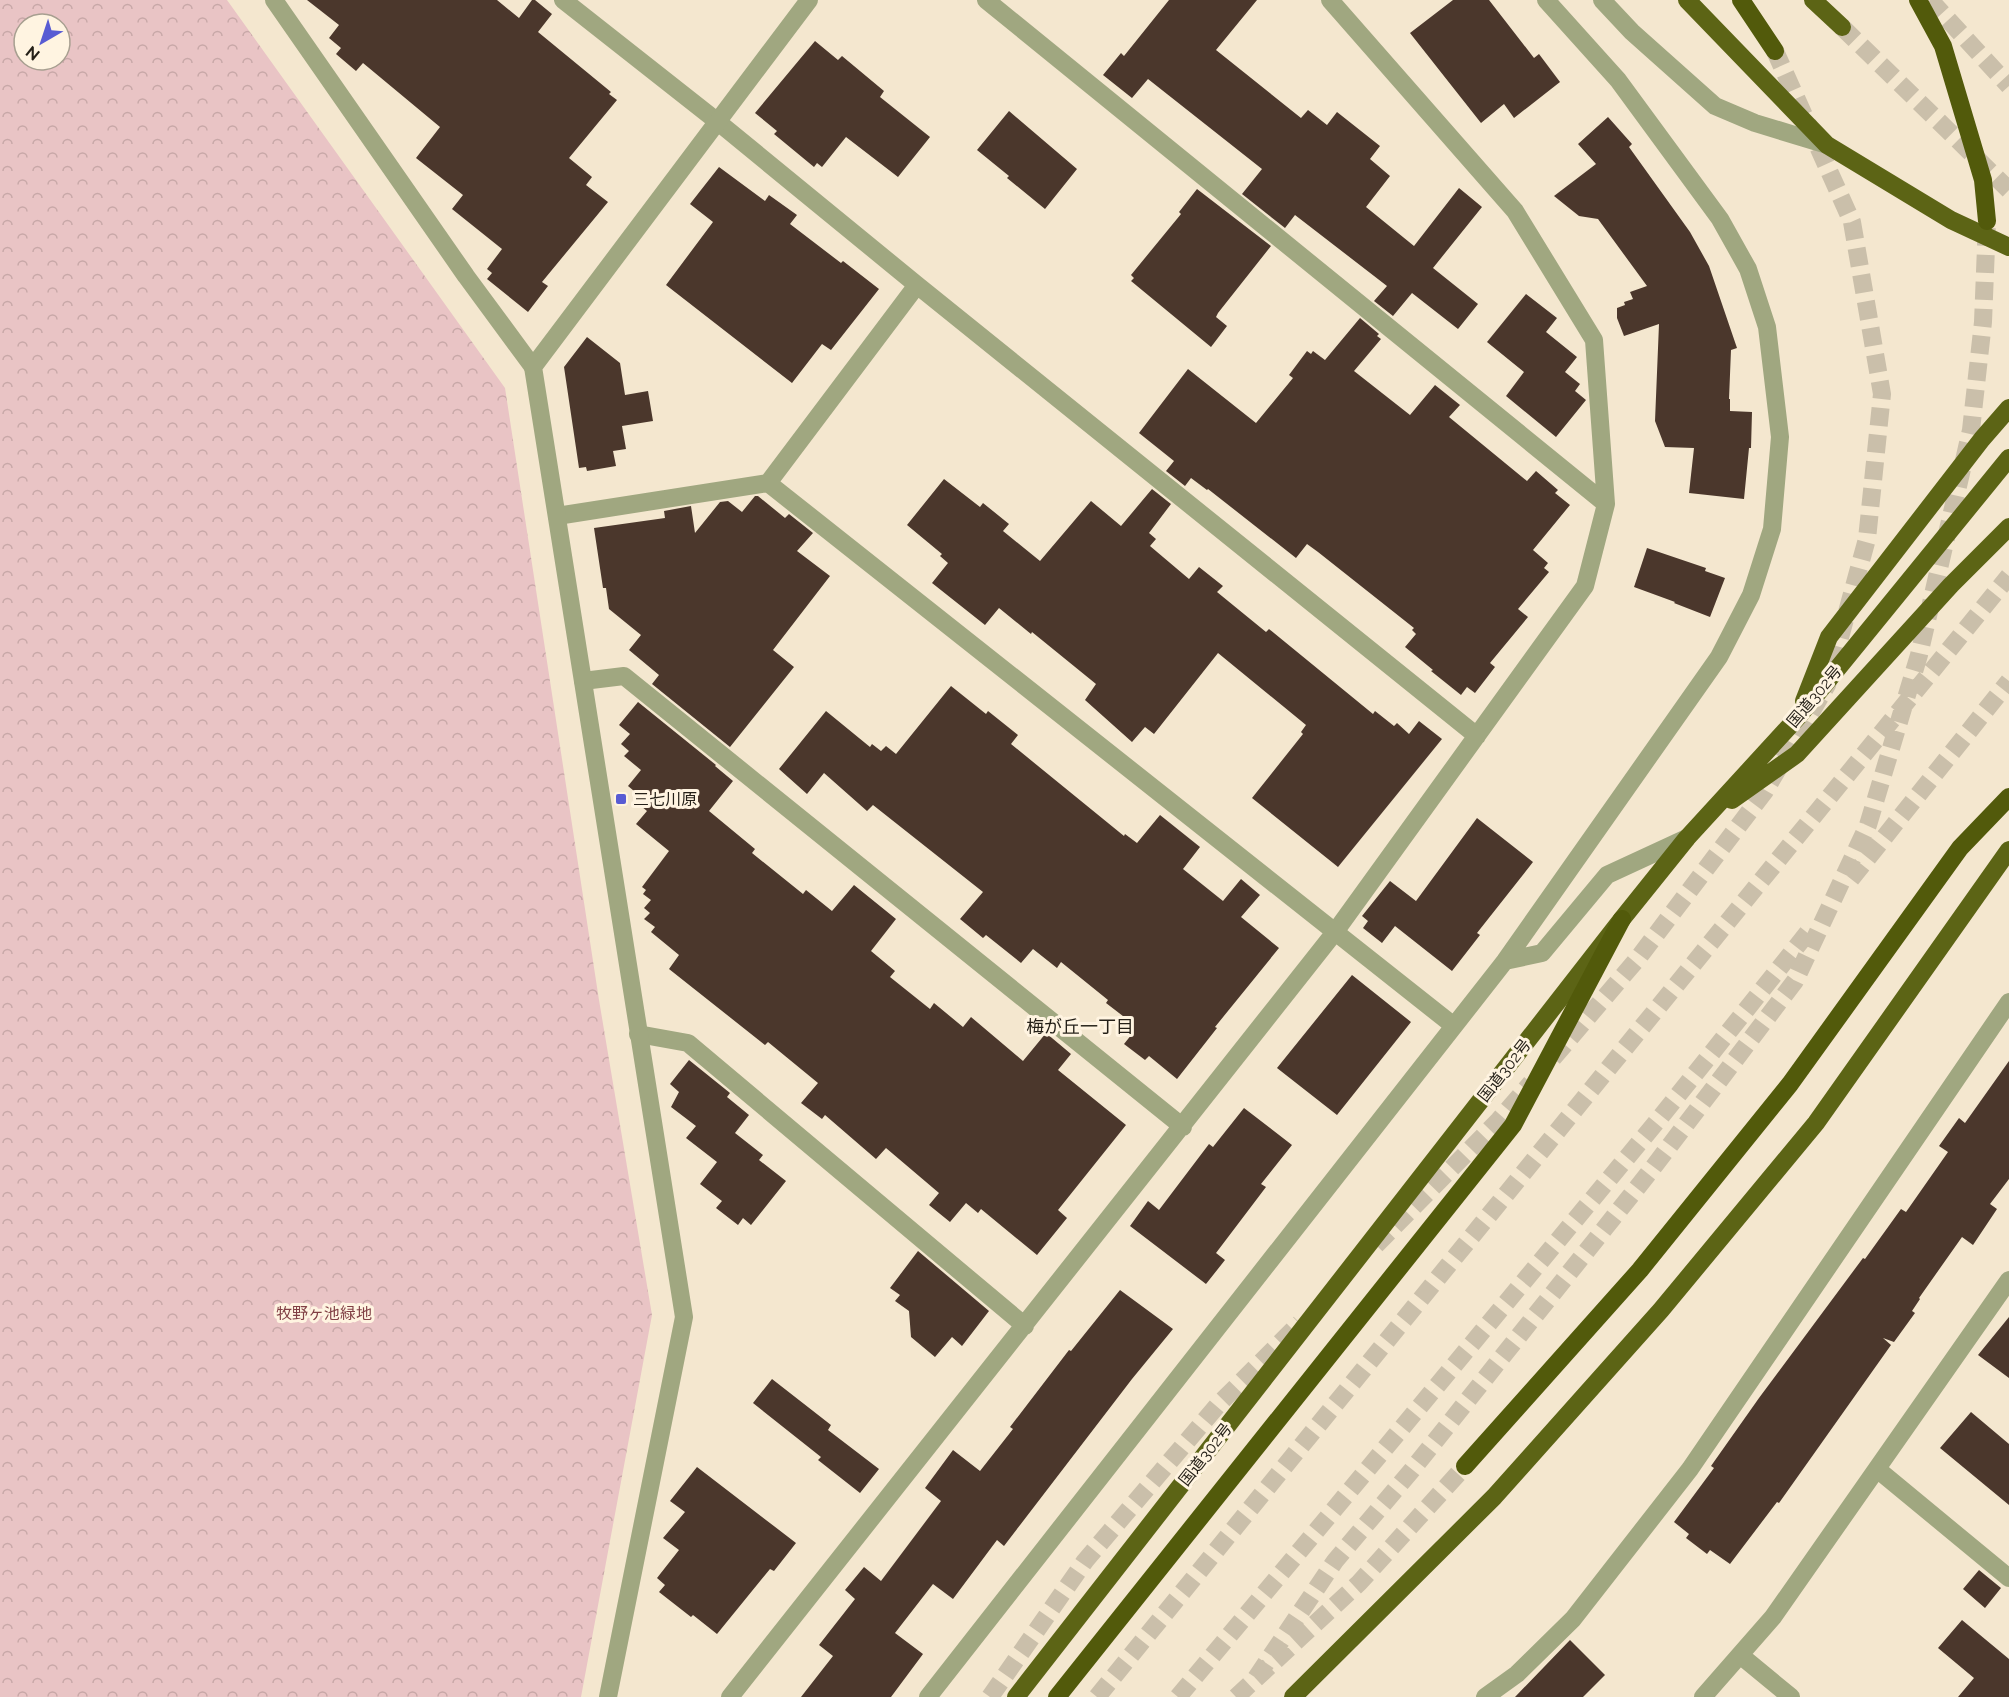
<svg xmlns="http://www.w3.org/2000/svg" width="2009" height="1697" font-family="Raleway,'Noto Sans JP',sans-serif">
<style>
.park{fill:url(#park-crowns);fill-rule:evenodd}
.building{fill:#4b372c}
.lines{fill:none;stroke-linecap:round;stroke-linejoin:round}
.trunk-tunnel{stroke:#cabfaa;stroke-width:18;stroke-dasharray:18 9;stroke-linecap:butt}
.motorway-tunnel{stroke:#cabfaa;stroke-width:18;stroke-dasharray:18 9;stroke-linecap:butt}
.minor{stroke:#a0a780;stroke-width:18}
.tertiary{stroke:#a0a780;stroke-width:18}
.trunk{stroke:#5c6415;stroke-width:18}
.motorway{stroke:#525a0b;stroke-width:18}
.poi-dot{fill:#585bd3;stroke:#fff4e1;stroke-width:2}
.labels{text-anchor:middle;stroke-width:6;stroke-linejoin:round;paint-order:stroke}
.street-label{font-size:16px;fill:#241f17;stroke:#fff4e1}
.poi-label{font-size:16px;fill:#241f17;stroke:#fff4e1;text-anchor:start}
.park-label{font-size:16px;fill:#813f44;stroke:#fff4e1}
.neighbourhood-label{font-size:18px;fill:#241f17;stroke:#fff4e1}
</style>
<defs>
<pattern id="park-crowns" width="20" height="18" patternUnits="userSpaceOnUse" patternTransform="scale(1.5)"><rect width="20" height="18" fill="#e9c4c5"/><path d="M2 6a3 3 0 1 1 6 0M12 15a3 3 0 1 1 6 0" fill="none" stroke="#c8a8a8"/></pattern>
</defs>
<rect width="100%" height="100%" fill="#f4e7cf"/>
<!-- park -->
<path class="park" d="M 0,0 L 227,0 L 505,388 L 599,1000 L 652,1315 L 581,1697 L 0,1697 ZM 24,24 L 60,24 L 60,60 L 24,60 Z"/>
<!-- building -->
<path class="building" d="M 307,0 L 497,0 L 519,18 L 532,0 L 535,0 L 552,14 L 538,32 L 611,92 L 609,94 L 617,100 L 569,158 L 592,177 L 586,185 L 608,202 L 542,282 L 548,286 L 528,312 L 487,279 L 492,273 L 487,269 L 502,249 L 452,209 L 463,195 L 416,158 L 440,127 L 363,63 L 356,71 L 336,54 L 341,48 L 329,38 L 339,25 Z
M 1169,0 L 1257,0 L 1216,50 L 1301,118 L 1308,110 L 1327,125 L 1337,112 L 1380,146 L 1370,159 L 1390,176 L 1366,207 L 1414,246 L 1459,188 L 1482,207 L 1433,268 L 1478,304 L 1458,329 L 1412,293 L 1393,316 L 1374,301 L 1387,286 L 1295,215 L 1285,228 L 1242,194 L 1262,169 L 1148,79 L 1132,98 L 1103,75 L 1121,53 L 1124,56 Z
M 1453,0 L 1489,0 L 1534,58 L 1539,54 L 1560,82 L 1514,118 L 1504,104 L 1481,123 L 1410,33 Z
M 815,41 L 838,60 L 842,56 L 884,91 L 880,97 L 930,137 L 898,177 L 846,137 L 822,167 L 817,163 L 814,167 L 774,134 L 777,131 L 755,113 Z
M 1009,111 L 1077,169 L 1045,209 L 1007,178 L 1009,176 L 977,150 Z
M 1608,117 L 1632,144 L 1629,147 L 1690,232 L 1709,266 L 1737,348 L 1731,350 L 1729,399 L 1730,399 L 1730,411 L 1752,412 L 1751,448 L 1749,448 L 1744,499 L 1689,493 L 1694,448 L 1665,447 L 1655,421 L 1659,324 L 1624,336 L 1617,318 L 1617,308 L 1625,305 L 1624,302 L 1633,299 L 1630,292 L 1647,286 L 1598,219 L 1579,216 L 1554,196 L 1596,164 L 1578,144 Z
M 719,167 L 765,201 L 769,195 L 797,215 L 790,224 L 841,263 L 843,261 L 879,289 L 831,350 L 822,344 L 792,383 L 666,285 L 713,222 L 690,204 Z
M 1197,189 L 1271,246 L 1218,313 L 1216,317 L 1227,326 L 1211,347 L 1131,281 L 1134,278 L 1131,275 L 1181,214 L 1179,212 Z
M 1526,294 L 1557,318 L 1546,332 L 1577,357 L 1565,372 L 1580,384 L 1575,391 L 1586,400 L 1556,437 L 1506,396 L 1524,372 L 1487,342 Z
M 1360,318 L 1379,334 L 1377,336 L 1381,339 L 1354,371 L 1410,415 L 1435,385 L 1460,405 L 1449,417 L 1527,481 L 1536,471 L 1558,490 L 1555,493 L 1570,505 L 1533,550 L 1548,563 L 1544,568 L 1549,572 L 1518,609 L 1528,617 L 1490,663 L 1495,667 L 1475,693 L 1467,687 L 1461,695 L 1431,671 L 1433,670 L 1405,647 L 1416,634 L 1412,630 L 1414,628 L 1318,552 L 1307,544 L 1296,558 L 1208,489 L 1207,490 L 1191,478 L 1185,486 L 1166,471 L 1174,461 L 1139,433 L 1188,369 L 1256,423 L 1293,378 L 1289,375 L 1307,351 L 1311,354 L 1313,351 L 1325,360 Z
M 587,337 L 620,363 L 625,395 L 648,391 L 653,421 L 622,426 L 626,449 L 613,451 L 616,466 L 587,471 L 586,467 L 579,468 L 564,367 Z
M 944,479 L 980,507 L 983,503 L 1009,524 L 1003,531 L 1040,561 L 1091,501 L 1121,526 L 1152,489 L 1171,504 L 1149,533 L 1156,539 L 1150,546 L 1189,579 L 1199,567 L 1223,586 L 1217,592 L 1266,632 L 1269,629 L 1373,714 L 1375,711 L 1394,726 L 1397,723 L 1409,734 L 1419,721 L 1442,739 L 1338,867 L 1252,798 L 1303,734 L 1301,732 L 1306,725 L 1218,653 L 1154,734 L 1145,727 L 1132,742 L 1085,700 L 1096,684 L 1032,632 L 1031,634 L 999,608 L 985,625 L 932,583 L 948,563 L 940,556 L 942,554 L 907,525 Z
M 755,496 L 758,496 L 785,518 L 789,514 L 813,533 L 797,551 L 830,576 L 773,650 L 794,667 L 730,747 L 652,684 L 659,675 L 629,650 L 641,635 L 609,609 L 606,588 L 603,588 L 594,528 L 665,518 L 664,511 L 691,506 L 695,533 L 720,502 L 728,501 L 742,512 Z
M 1647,548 L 1706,568 L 1705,571 L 1725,578 L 1710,617 L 1674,603 L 1675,602 L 1634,587 Z
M 951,686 L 986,714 L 988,711 L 1018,735 L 1011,744 L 1124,836 L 1125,834 L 1137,843 L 1160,815 L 1200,847 L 1183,869 L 1223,901 L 1241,879 L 1260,895 L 1241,917 L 1279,948 L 1215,1027 L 1217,1028 L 1177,1079 L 1149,1056 L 1145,1060 L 1124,1044 L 1132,1034 L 1126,1030 L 1132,1023 L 1106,1003 L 1108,1000 L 1061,962 L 1057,968 L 1033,949 L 1021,963 L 986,935 L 983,938 L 960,919 L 983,892 L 873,805 L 867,811 L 824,773 L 807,794 L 779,769 L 826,711 L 870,747 L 872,744 L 881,751 L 886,746 L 896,754 Z
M 638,702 L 716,765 L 715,766 L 733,781 L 709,811 L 755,849 L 752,853 L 803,894 L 806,890 L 832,911 L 854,885 L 896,919 L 871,951 L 895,971 L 890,977 L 930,1009 L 934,1003 L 963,1027 L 971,1017 L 1023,1061 L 1046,1033 L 1071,1054 L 1058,1070 L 1126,1125 L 1058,1210 L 1067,1218 L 1037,1255 L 981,1209 L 978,1213 L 966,1203 L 950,1222 L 929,1205 L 939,1193 L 886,1148 L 876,1159 L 825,1115 L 822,1119 L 801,1103 L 818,1083 L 768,1042 L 765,1045 L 669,969 L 679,955 L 651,932 L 655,927 L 644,919 L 650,913 L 644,908 L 651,900 L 643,894 L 646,890 L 642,887 L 669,851 L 636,824 L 647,811 L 635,801 L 640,796 L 628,786 L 641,770 L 624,756 L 629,751 L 621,744 L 630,734 L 619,725 Z
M 1477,818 L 1533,862 L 1477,933 L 1480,935 L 1452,971 L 1395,926 L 1382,943 L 1363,928 L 1368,921 L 1362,916 L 1390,881 L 1416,901 Z
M 1352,975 L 1411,1022 L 1337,1115 L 1277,1068 Z
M 689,1060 L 730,1093 L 727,1097 L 749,1115 L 735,1133 L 763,1155 L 759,1160 L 786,1181 L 751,1225 L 743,1218 L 738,1225 L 716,1208 L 722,1201 L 700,1184 L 717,1162 L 686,1138 L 696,1126 L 671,1107 L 679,1092 L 670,1084 Z
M 2009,1061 L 2009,1179 L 1990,1204 L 1997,1209 L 1973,1245 L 1962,1237 L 1919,1298 L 1920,1299 L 1912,1311 L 1915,1313 L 1894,1342 L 1883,1338 L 1891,1345 L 1779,1503 L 1777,1502 L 1730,1564 L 1710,1550 L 1707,1554 L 1686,1538 L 1689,1534 L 1674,1522 L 1714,1468 L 1711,1466 L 1759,1398 L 1863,1258 L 1865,1259 L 1901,1209 L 1906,1212 L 1948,1152 L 1939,1146 L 1959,1118 L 1965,1123 Z
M 1244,1108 L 1292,1145 L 1261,1184 L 1266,1187 L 1216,1253 L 1225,1260 L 1206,1284 L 1130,1226 L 1148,1201 L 1159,1210 L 1209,1144 L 1213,1147 Z
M 918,1251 L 989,1311 L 962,1346 L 952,1337 L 935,1357 L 911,1337 L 909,1311 L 895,1301 L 900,1295 L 890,1288 Z
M 1120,1290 L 1173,1329 L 1132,1379 L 1004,1546 L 997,1540 L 953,1599 L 933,1584 L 895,1633 L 923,1654 L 891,1697 L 801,1697 L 833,1656 L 819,1645 L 855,1599 L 845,1590 L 864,1567 L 881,1581 L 941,1501 L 925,1488 L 953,1450 L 980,1471 L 1013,1429 L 1010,1427 L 1069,1350 L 1071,1351 Z
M 2009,1317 L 2009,1378 L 1978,1355 Z
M 772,1379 L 831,1425 L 828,1430 L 879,1469 L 860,1493 L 818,1460 L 821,1457 L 753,1403 Z
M 1971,1412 L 2009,1444 L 2009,1505 L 1940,1448 Z
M 697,1467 L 796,1543 L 774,1571 L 770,1569 L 717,1634 L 693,1615 L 691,1617 L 659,1592 L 665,1585 L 657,1578 L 679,1550 L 663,1538 L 685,1512 L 670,1501 Z
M 1979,1570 L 2001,1588 L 1985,1608 L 1963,1589 Z
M 1962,1620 L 2009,1659 L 2009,1697 L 1958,1697 L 1974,1678 L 1938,1648 Z
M 1570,1640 L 1605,1675 L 1583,1697 L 1515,1697 Z"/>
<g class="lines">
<!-- trunk-tunnel -->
<path class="trunk-tunnel" d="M 1930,0 L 2009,86
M 1842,27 L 2009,190"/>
<!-- motorway-tunnel -->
<path class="motorway-tunnel" d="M 1851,879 L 2009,681
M 1553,1058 L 1639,957 L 1765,791 L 1827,685 L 1867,539 L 1882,394 L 1852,222 L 1775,51
M 1376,1245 L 1499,1120 L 1531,1083
M 1256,1678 L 1335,1561 L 1412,1470 L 1652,1169 L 1795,981 L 1868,825 L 1919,655 L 1971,430 L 1983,322 L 1987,222
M 990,1697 L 1085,1561 L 1217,1406 L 1300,1323
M 1097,1697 L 2009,576
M 1178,1697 L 1659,1119 L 1813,926
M 1236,1697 L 1359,1583 L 1465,1466"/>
<!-- minor -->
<path class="minor" d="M 274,0 L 466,276 L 533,367
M 563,0 L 718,122 L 917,285 L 1477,736
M 986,0 L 1606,504
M 1602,0 L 1632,32 L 1715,106 L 1755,123 L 1827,145
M 768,483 L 917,285
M 557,516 L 768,483 L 1454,1026
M 583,681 L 624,676 L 1183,1127
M 1505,961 L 1542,953 L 1607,875 L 1687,838
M 638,1034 L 688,1043 L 1025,1326
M 1877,1469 L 2009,1578
M 1740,1655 L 1791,1697
M 730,1697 L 1335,932 L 1585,586 L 1606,504 L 1594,340 L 1515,211 L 1330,0
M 928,1697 L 1505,961 L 1719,657 L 1751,595 L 1772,529 L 1780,437 L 1767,327 L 1748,269 L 1720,219 L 1618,80 L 1546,0
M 1485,1697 L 1517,1674 L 1573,1619 L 1690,1469 L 2009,1002
M 1703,1697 L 1773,1617 L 2009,1280"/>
<!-- tertiary -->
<path class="tertiary" d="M 608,1697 L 684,1317 L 533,367 L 809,0"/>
<!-- trunk -->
<path class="trunk" d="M 1687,0 L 1827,145 L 1951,220 L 2009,247
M 1813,0 L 1842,27
M 1804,701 L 1829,637 L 1982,439 L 2009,408
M 1732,800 L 1797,754 L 1951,585 L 2009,527
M 1016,1697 L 1622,919 L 1687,838 L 1798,717 L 2009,458
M 1293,1697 L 1494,1497 L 1661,1310 L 1816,1123 L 2009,850"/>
<!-- motorway -->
<path class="motorway" d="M 1741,0 L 1775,51
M 1918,0 L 1943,46 L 1983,180 L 1987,221
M 1465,1466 L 1640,1270 L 1790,1084 L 1960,848 L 2009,797
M 1057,1697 L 1513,1125 L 1622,919"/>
</g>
<!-- markers -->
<rect class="poi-dot" x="615" y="793" width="12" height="12" rx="3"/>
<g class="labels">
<!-- street labels -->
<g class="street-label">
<text transform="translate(1814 696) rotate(-50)" y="6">国道302号</text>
<text transform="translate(1504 1070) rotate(-52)" y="6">国道302号</text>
<text transform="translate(1205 1454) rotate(-52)" y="6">国道302号</text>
</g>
<!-- poi labels -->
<g class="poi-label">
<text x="633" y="805">三七川原</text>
</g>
<!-- park labels -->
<g class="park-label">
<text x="324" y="1319">牧野ヶ池緑地</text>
</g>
<!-- neighbourhood labels -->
<g class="neighbourhood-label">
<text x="1080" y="1033">梅が丘一丁目</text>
</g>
</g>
<!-- north arrow -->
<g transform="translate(42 42) rotate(219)"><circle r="28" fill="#fff4e1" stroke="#a79f90" stroke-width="1.5"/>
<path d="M0-4.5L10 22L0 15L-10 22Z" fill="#585bd3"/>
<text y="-9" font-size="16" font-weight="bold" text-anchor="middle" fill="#241f17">N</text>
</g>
</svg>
